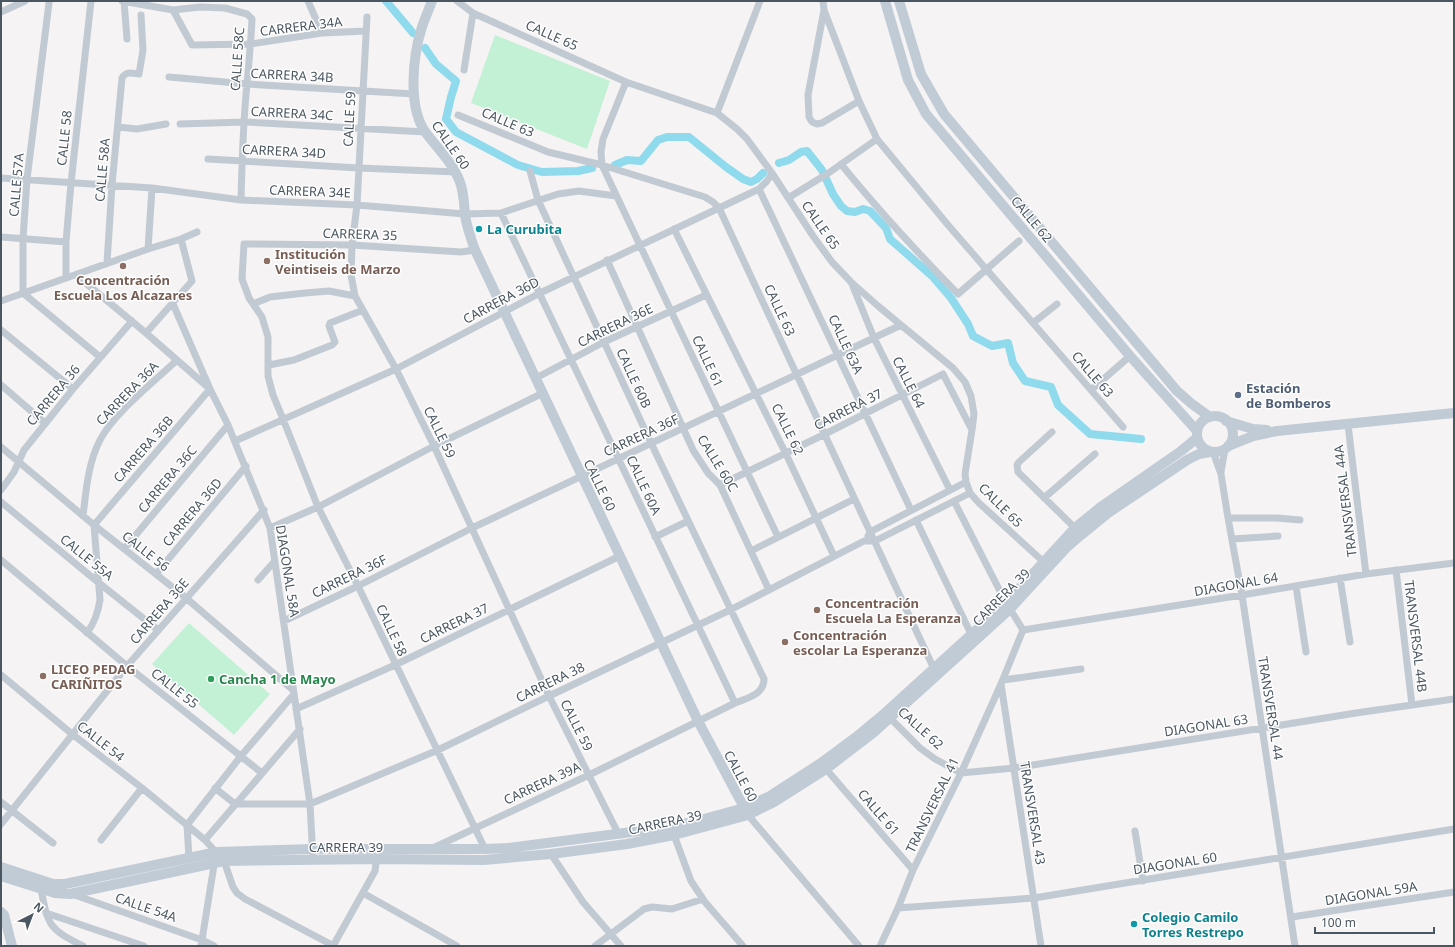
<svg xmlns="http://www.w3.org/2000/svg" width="1455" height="947" font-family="'Noto Sans',sans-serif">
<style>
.green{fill:#c3f1d5}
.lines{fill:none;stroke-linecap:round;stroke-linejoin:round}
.canal{stroke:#90daee;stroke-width:8}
.street{stroke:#c1cad2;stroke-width:7}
.secondary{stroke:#c1cbd6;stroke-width:10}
.culture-dot{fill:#0f9aa8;stroke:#fff;stroke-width:1.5}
.education-dot{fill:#8d6e63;stroke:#fff;stroke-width:1.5}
.service-dot{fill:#5c6f8a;stroke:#fff;stroke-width:1.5}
.leisure-dot{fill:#2e9e5b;stroke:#fff;stroke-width:1.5}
.labels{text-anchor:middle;stroke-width:3;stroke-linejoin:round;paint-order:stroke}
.street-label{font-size:13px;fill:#4a5661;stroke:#fff}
.culture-label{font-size:13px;font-weight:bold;fill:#0d838f;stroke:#fff;text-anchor:start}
.education-label{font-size:13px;font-weight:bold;fill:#785e54;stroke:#fff;text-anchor:start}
.service-label{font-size:13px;font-weight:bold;fill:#4e5e75;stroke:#fff;text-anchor:start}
.leisure-label{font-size:13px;font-weight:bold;fill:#27864d;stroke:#fff;text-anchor:start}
</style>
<rect width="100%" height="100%" fill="#f5f3f3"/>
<!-- green -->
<path class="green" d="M 495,35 L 610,81 L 587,149 L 471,103 Z
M 189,623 L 270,694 L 234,735 L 152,664 Z"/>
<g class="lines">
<!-- canal -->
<path class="canal" d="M 386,1 L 413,33
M 425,48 L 436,64 L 456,81 L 451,97 L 446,119 L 456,132 L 518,165 L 542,172 L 578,171 L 592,168
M 779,163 L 789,160 L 801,152 L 807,151 L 822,170 L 833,194 L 841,206 L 847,211 L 855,212 L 863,209 L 870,211 L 886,228 L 890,239 L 932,276 L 951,298 L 968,324 L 973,336 L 992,346 L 1008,343 L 1013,363 L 1025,381 L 1051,387 L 1058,405 L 1090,434 L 1141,439
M 615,165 L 627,160 L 641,161 L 658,140 L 667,137 L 689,137 L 726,167 L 743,179 L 751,182 L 757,179 L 763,173"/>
<!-- street -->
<path class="street" d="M 122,1 L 173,10 L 200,7 L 225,8 L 247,14 L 252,19 C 251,41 249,62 247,84 C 243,122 242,161 241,200
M 124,1 L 127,39
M 308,1 L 322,33
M 457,1 L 473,13 L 626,82 L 717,113 L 737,129 L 747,139 L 772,173 L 813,236 L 832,262 L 851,282 L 878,306 L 953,368 L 965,382 L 971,396 L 974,414 L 972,430 L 965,474 L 966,482 L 970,493 L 979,503 L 1047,565
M 823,1 L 824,10 L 859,101 L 877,139 L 948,225 L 1123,427
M 49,3 L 27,179 L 23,239 L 23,293 L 100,357
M 173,10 L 192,45 L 251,44 L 322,33 L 366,31
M 824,10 L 808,95 L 809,117 L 812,122 L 817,124 L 822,123 L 859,101
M 1,12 L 25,1
M 367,17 L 357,205 L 352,245 L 351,275 L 355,296 L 396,369 L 434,446 L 549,696 L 618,833
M 464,70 L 473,13
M 169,77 L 247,84 L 414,94
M 626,82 L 603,139 L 601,152 L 602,165 L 778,537
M 717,113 L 760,1
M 458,115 L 548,152 L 602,165 L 705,197 L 713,202 L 719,208 L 935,671
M 180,124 L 245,122 L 425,132
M 118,127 L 137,129 L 166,124
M 208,159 L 359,168 L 456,172
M 841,164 C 878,210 917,252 958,294 L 1019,241
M 1,178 L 152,188 L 241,200 L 357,205 L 465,214 L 501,213 L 558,194 L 579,191 L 616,196
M 759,189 L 911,510
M 788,198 L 827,174 L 877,139
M 501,213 L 735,703
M 674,229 L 786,454 L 834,556
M 1,237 L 66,242
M 148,249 L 152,188
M 475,250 L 461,252 L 352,245 L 244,244 L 242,279 L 249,298 L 262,317 L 268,337 L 268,376 L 273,395 L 283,419 L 318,507 L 358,586 L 485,849
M 607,260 L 693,450 L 708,473 L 720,485 L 769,590
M 107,263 L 112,185 L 122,78 C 126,71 132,73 139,74 L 143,50 L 141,15
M 76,275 L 146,333 L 210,389 L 94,525 L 100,600 C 98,613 95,622 87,633
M 66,278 L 66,242 L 71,183 L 91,1
M 852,284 L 874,338 L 950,490
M 1,301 L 148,249 L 181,239 L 197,232
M 173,304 L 210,389 L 228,425 L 270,528 L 310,804 L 313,859
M 253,304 L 270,297 L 305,293 L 329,291 L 355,296
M 1033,323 L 1057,304
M 1,330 L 73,389
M 146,333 L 192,281 L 181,239
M 269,365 L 294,360 L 332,345 L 335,342 L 329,326 L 330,323 L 363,310
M 536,378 L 604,342 L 706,295
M 1,385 L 45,423
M 1091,390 L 1130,356
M 1348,425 L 1366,574
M 1052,432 L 1019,462 L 1017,465 L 1018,472 L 1075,528
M 235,441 L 396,369 L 540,293 L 759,189 L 767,181 L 772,173
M 1,447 L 94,525 L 186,598 L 293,690
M 1213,452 L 1221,474 L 1228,518 L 1242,595 L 1295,946
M 1221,472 L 1225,449
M 720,485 L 825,434 L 943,374 L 972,430
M 1,490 L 14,472 L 24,450 L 73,389 L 132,321
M 1044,498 L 1095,454
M 954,501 L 1006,603
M 1,502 L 99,583 L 158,630
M 83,516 C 86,491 88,463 100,440 C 114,413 154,382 177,360
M 1228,518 L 1277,518 L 1300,520
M 916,520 L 971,634
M 270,528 L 318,507 L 434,446 L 543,393
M 868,536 L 870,532 L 966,482
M 655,537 L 688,521
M 1232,539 L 1278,536
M 124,549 L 228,425
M 751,551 L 854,499
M 1,560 L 127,666 L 262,773
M 1396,570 L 1412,705
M 156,574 L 246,466
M 1340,578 L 1350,642
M 258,580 L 274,562
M 1296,586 L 1306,652
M 284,621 L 358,586 L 472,528 L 901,325
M 1023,630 L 1242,595 L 1366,574 L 1454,563
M 1,675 L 72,734 L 142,788 L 205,840 L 224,861 L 233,887 L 237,893 L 245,899 L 334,946
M 1003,680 L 1081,669
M 1001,684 L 1041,946
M 296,709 L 395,665 L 620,556
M 887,715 L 920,748 L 935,759 L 961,773 L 1014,768 L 1356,713 L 1454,699
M 826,769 L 913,870
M 215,788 L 235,804 L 310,804 L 438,750 L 549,696 L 730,610 L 864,541 L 875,541 L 970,493
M 1,802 L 53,843
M 748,815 L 859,946
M 1,824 L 127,666 L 264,510
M 187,825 L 241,756 L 294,694
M 187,825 L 189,858
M 1135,831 L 1143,881
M 674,835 L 691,881 L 705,902 L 743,946
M 101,840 L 142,788
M 205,840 L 300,729
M 433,848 L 589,775 L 735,703 C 747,698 764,695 764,679 L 651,443 L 538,200 L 530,171
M 551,854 L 583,902 L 621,946
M 41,889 C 48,926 49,929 83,946
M 363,893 L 457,946
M 72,894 L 202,940 L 214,946
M 898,908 L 1034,898 L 1454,829
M 46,913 L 144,946
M 1292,917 L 1454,892
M 201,946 L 215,859
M 333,946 L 375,871 L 377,855
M 595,946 L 644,909 L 652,907 L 672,909 L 703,899
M 880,946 L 898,908 L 913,870 L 961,773 L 1001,684 L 1023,630 L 1010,609"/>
<!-- secondary -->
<path class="secondary" d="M 432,1 C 429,9 425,18 422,27 C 413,55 407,107 426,133 C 438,149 453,163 460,182 C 464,193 464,204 465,215 C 467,228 471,239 475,250 L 698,721 L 747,813
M 885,1 L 908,80 L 926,114 L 1130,356 L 1197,431
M 899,1 L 921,74 L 944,114 L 1177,391 L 1192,404 L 1210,417
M1197 434a18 18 0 1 1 36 0a18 18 0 1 1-36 0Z
M 1226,421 L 1253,429 L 1267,430
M 1228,446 L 1253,436 L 1277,431 L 1454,413
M 1,867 L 53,884 L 65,884 L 217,852 L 313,849 L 485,849 L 508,848 L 655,829 L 693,822 L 744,808 L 770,796 L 821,763 L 856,737 L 885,713 L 1006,603 L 1075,528 L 1102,506 L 1181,451 L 1197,438
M 1,876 L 55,893 L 70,894 L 224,861 L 377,859 L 484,860 L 551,854 L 627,844 L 674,835 L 748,815 L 774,802 L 826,769 L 873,733 L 1010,609 L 1066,548 L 1081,535 L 1108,513 L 1187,460 L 1199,454 L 1210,452
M 1,912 L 4,915 L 12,946"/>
</g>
<!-- markers -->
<g class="culture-dot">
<circle cx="479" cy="229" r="4"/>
<circle cx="1134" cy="924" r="4"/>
</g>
<g class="education-dot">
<circle cx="267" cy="261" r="4"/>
<circle cx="123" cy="266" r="4"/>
<circle cx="817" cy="610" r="4"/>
<circle cx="785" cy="642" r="4"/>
<circle cx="43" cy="676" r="4"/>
</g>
<circle class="service-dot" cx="1238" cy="395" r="4"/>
<circle class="leisure-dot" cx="211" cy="679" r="4"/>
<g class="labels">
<!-- street labels -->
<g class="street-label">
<text transform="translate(301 26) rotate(-7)" y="5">CARRERA 34A</text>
<text transform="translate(552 35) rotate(24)" y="5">CALLE 65</text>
<text transform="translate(237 59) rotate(-86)" y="5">CALLE 58C</text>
<text transform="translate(292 75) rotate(3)" y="5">CARRERA 34B</text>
<text transform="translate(292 113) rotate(3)" y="5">CARRERA 34C</text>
<text transform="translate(349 119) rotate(-87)" y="5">CALLE 59</text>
<text transform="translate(508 122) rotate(23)" y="5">CALLE 63</text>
<text transform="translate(64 138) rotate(-84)" y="5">CALLE 58</text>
<text transform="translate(451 145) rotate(55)" y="5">CALLE 60</text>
<text transform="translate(284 151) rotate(3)" y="5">CARRERA 34D</text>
<text transform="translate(102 170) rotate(-85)" y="5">CALLE 58A</text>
<text transform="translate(16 185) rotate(-85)" y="5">CALLE 57A</text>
<text transform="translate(310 191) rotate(2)" y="5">CARRERA 34E</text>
<text transform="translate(1032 219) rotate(50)" y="5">CALLE 62</text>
<text transform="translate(821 225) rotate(55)" y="5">CALLE 65</text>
<text transform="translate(360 234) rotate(2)" y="5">CARRERA 35</text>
<text transform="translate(501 300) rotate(-28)" y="5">CARRERA 36D</text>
<text transform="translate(780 310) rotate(65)" y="5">CALLE 63</text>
<text transform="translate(615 325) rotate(-26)" y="5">CARRERA 36E</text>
<text transform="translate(846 344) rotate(65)" y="5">CALLE 63A</text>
<text transform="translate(708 361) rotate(65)" y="5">CALLE 61</text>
<text transform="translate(1093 374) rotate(49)" y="5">CALLE 63</text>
<text transform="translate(634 378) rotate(65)" y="5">CALLE 60B</text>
<text transform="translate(909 382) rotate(63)" y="5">CALLE 64</text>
<text transform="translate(127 393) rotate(-46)" y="5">CARRERA 36A</text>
<text transform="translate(53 395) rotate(-50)" y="5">CARRERA 36</text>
<text transform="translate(848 409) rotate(-27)" y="5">CARRERA 37</text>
<text transform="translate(788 429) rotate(64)" y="5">CALLE 62</text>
<text transform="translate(440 432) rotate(64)" y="5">CALLE 59</text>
<text transform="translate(641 435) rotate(-25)" y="5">CARRERA 36F</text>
<text transform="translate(143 449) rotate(-49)" y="5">CARRERA 36B</text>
<text transform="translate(718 463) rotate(58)" y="5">CALLE 60C</text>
<text transform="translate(167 479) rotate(-50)" y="5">CARRERA 36C</text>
<text transform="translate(600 485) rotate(64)" y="5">CALLE 60</text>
<text transform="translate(644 485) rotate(65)" y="5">CALLE 60A</text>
<text transform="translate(1345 501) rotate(-97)" y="5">TRANSVERSAL 44A</text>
<text transform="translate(1001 505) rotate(45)" y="5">CALLE 65</text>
<text transform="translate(192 512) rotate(-50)" y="5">CARRERA 36D</text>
<text transform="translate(146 551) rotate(38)" y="5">CALLE 56</text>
<text transform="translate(87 557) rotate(39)" y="5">CALLE 55A</text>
<text transform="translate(288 571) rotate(81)" y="5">DIAGONAL 58A</text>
<text transform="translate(349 576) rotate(-26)" y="5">CARRERA 36F</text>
<text transform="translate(1236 584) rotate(-10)" y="5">DIAGONAL 64</text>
<text transform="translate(1001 597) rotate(-45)" y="5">CARRERA 39</text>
<text transform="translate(159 611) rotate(-49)" y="5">CARRERA 36E</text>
<text transform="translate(454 623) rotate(-26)" y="5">CARRERA 37</text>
<text transform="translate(392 630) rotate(65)" y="5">CALLE 58</text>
<text transform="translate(1416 636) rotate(83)" y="5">TRANSVERSAL 44B</text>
<text transform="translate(550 682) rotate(-26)" y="5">CARRERA 38</text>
<text transform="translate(175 688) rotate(38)" y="5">CALLE 55</text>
<text transform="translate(1271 708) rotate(81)" y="5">TRANSVERSAL 44</text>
<text transform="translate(577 725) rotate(63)" y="5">CALLE 59</text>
<text transform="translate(1206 725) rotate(-9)" y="5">DIAGONAL 63</text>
<text transform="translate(921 728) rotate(42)" y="5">CALLE 62</text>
<text transform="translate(101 741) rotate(38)" y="5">CALLE 54</text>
<text transform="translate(741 776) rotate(62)" y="5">CALLE 60</text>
<text transform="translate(542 783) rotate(-25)" y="5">CARRERA 39A</text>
<text transform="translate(932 805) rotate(-64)" y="5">TRANSVERSAL 41</text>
<text transform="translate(879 812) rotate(49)" y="5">CALLE 61</text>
<text transform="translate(1033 813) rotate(81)" y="5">TRANSVERSAL 43</text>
<text transform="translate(665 822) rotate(-12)" y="5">CARRERA 39</text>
<text x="346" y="852">CARRERA 39</text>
<text transform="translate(1175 863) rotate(-9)" y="5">DIAGONAL 60</text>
<text transform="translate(1371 893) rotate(-9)" y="5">DIAGONAL 59A</text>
<text transform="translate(146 907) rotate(19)" y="5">CALLE 54A</text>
</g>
<!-- culture labels -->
<g class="culture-label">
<text x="487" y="234">La Curubita</text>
<text x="1142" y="922">Colegio Camilo<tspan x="1142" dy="15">Torres Restrepo</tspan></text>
</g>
<!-- education labels -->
<g class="education-label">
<text x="275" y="259">Institución<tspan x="275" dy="15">Veintiseis de Marzo</tspan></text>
<text x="123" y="285" text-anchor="middle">Concentración<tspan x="123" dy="15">Escuela Los Alcazares</tspan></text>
<text x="825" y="608">Concentración<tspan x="825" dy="15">Escuela La Esperanza</tspan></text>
<text x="793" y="640">Concentración<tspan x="793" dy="15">escolar La Esperanza</tspan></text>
<text x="51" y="674">LICEO PEDAG<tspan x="51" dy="15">CARIÑITOS</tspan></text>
</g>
<!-- service labels -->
<g class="service-label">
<text x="1246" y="393">Estación<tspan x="1246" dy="15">de Bomberos</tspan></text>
</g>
<!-- leisure labels -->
<g class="leisure-label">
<text x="219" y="684">Cancha 1 de Mayo</text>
</g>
</g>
<!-- border -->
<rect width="1455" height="947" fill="none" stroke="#4a5661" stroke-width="4"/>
<!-- north arrow -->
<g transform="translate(32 915) rotate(42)" stroke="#ffffff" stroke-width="3" paint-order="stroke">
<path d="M0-3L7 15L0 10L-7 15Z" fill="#4a5661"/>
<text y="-6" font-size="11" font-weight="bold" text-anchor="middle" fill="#4a5661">N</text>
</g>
<!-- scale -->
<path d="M1315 927v6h119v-6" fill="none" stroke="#4a5661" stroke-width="2"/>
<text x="1321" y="927" font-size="12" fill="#4a5661" stroke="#ffffff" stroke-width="3" paint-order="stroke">100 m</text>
</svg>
